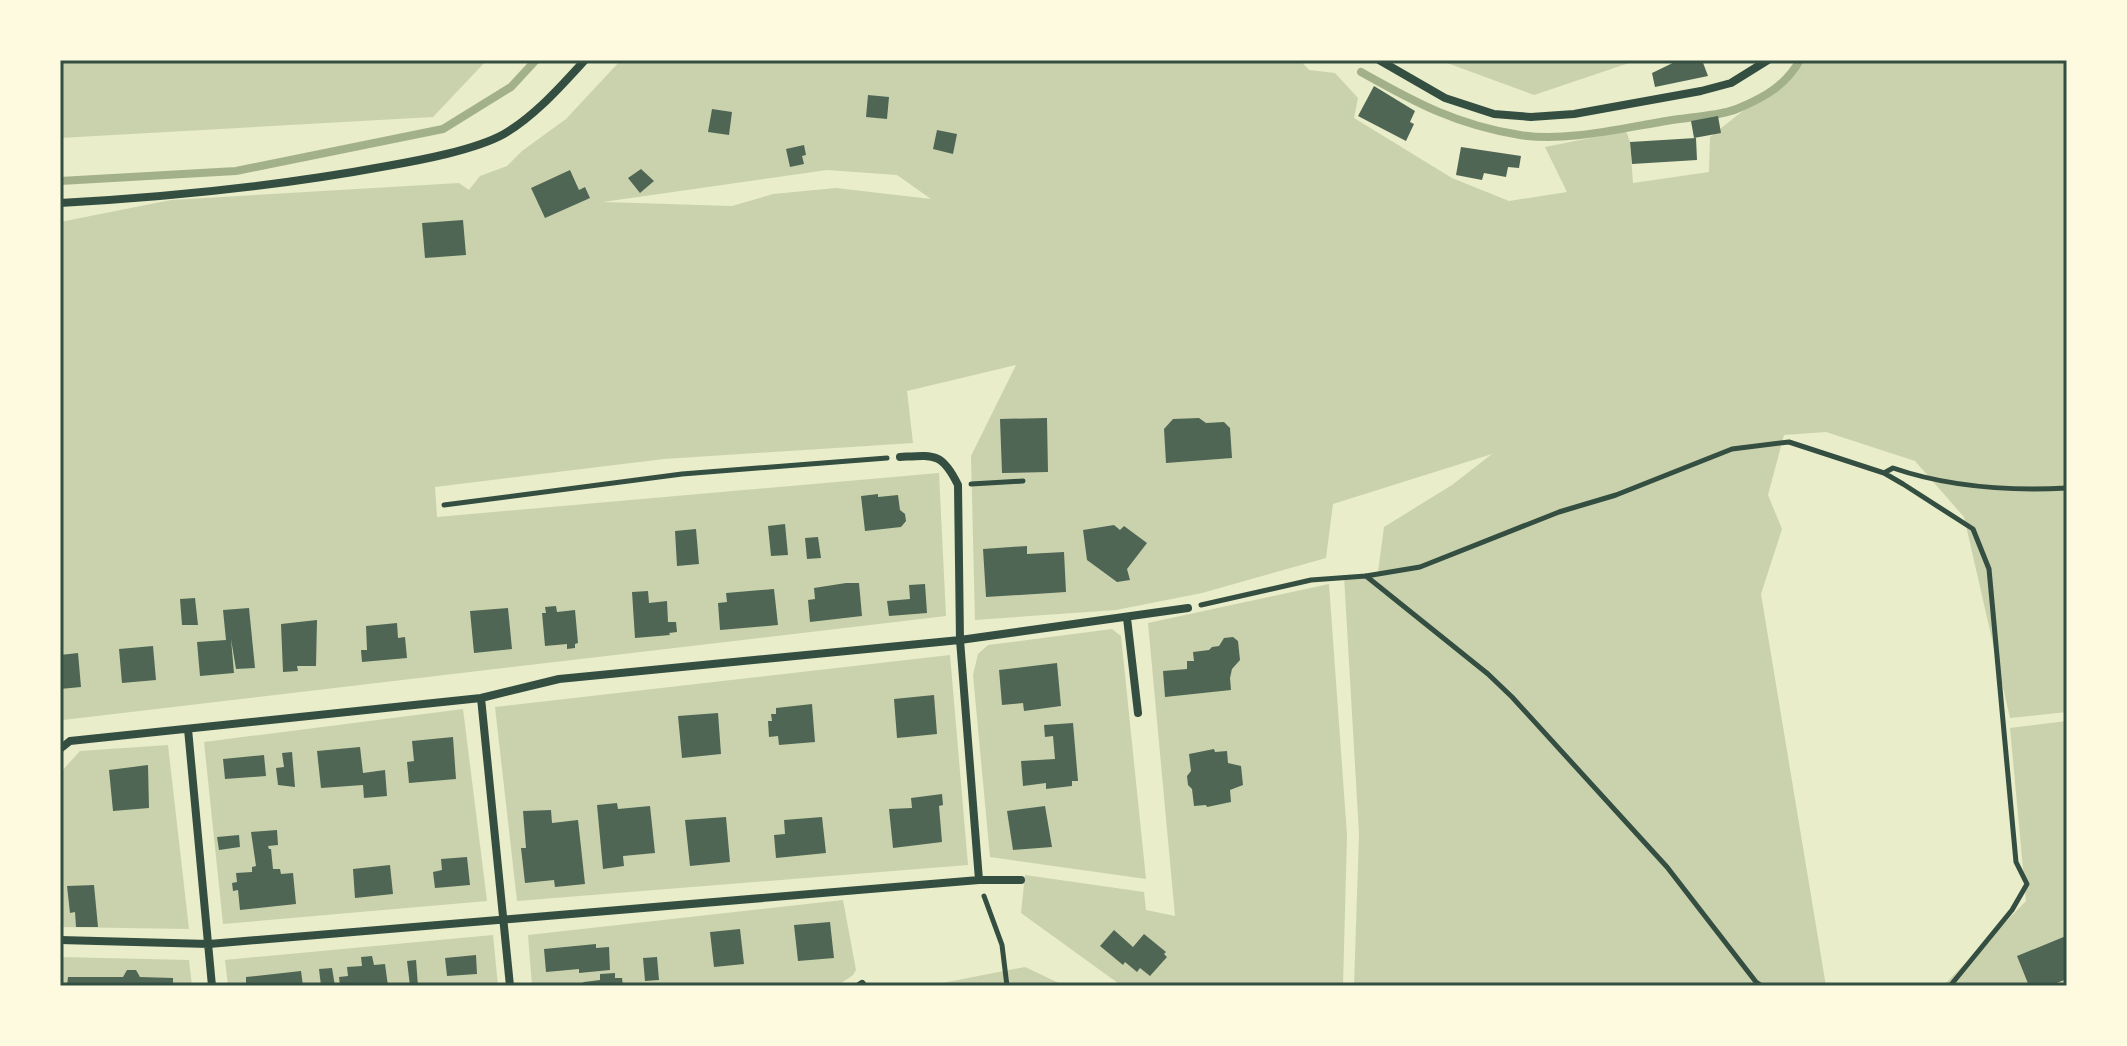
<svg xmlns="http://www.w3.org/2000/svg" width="2127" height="1046" font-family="Overpass,sans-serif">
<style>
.green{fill:#cad2ad;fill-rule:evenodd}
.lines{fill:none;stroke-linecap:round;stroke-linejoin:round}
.stream{stroke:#a3b18a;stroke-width:8}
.building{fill:#4f6655}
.path{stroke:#344e41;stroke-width:5}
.minor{stroke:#344e41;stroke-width:8}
.neatline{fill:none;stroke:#344e41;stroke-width:3}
</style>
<rect width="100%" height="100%" fill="#e9edc9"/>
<!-- green -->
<path class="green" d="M 60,60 L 487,60 L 433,117 L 60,138 Z
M 621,60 L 1300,60 L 1309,70 L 1335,73 L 1358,98 L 1354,118 L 1452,178 L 1509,201 L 1567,192 L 1545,147 L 1626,131 L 1630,142 L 1633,183 L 1709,172 L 1710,137 L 1807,60 L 2067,60 L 2067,712 L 2010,718 L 1964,517 L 1915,461 L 1826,432 L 1784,435 L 1768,495 L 1782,529 L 1761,594 L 1826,986 L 1354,986 L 1359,834 L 1344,576 L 1378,572 L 1384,527 L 1452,485 L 1492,454 L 1333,504 L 1326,558 L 1202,593 L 1116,610 L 975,620 L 971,456 L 1016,365 L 907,391 L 913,443 L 664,459 L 435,487 L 437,517 L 939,473 L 946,616 L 63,720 L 60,724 L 60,222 L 171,200 L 459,183 L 469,190 L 480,176 L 507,166 L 522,151 L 566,119 ZM 827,170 L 897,175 L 931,199 L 836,188 L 773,194 L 732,206 L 603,202 Z
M 1439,60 L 1638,60 L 1534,95 Z
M 1329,584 L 1347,835 L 1343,986 L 1122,986 L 1021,913 L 1025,875 L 1144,892 L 1146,910 L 1175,916 L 1148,623 Z
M 1112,629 L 1121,636 L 1146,879 L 990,857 L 973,675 L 978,654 L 988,645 Z
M 950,655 L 968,865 L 517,901 L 495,707 Z
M 463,709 L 487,901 L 223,924 L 204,742 Z
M 2067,721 L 2067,986 L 1943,986 L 2026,901 L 2010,728 Z
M 168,745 L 189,929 L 60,927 L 60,773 L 80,751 Z
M 843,900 L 856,970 L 853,975 L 837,986 L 532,986 L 528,935 Z
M 493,935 L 498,986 L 228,986 L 225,960 Z
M 60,957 L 189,960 L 192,986 L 60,986 Z
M 1025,967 L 1065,986 L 927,986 Z"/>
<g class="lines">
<!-- stream -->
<path class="stream" d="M 1361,72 C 1416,103 1457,125 1520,135 C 1568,143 1630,126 1679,119 C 1698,116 1721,116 1739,108 C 1765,97 1786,85 1800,60
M 60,181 L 236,171 L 443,129 L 511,87 L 536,60"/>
</g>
<!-- building -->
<path class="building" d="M 1679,60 L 1702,60 L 1708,76 L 1655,87 L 1652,73 Z
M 1374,86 L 1415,111 L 1410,122 L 1414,124 L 1406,141 L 1358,116 Z
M 868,95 L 889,97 L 887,119 L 866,117 Z
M 712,109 L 732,112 L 729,135 L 708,132 Z
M 1718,116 L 1721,133 L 1694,138 L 1691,121 Z
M 937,130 L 957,134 L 953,154 L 933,149 Z
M 1696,138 L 1697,160 L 1632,164 L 1630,142 Z
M 804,145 L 806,155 L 802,156 L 804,164 L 790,167 L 786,149 Z
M 1461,147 L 1521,156 L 1519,168 L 1508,167 L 1506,177 L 1484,173 L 1482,180 L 1456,175 Z
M 641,169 L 654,181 L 640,193 L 628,178 Z
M 570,170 L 579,190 L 585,187 L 590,198 L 545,218 L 531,188 Z
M 463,220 L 466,255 L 425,258 L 422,223 Z
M 1047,418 L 1048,472 L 1002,473 L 1000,419 Z
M 1199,418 L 1206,423 L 1224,422 L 1230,428 L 1232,458 L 1166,463 L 1164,429 L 1173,419 Z
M 878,494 L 878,497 L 898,495 L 900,510 L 905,514 L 906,521 L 901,527 L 865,531 L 861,496 Z
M 785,524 L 788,555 L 771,556 L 768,526 Z
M 1114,525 L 1120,530 L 1124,526 L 1147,543 L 1127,569 L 1130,580 L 1117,582 L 1087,560 L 1083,530 Z
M 696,529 L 699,564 L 677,566 L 675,531 Z
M 818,537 L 821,558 L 807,559 L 805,538 Z
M 1027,546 L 1027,554 L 1064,552 L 1066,592 L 986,597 L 983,549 Z
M 846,583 L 859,583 L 862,616 L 810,622 L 808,600 L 815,599 L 814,588 Z
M 925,584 L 927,613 L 889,616 L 887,601 L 910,599 L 909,585 Z
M 774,589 L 778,625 L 720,630 L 718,603 L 727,602 L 726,593 Z
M 648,591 L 649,603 L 667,601 L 668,622 L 676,622 L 677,632 L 669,633 L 670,635 L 635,638 L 632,592 Z
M 195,598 L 198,625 L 182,625 L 180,599 Z
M 556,606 L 557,612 L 575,610 L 578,643 L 575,644 L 575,648 L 567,649 L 567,644 L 545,646 L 542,613 L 546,613 L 545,607 Z
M 249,608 L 255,668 L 236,669 L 231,639 L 234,673 L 200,676 L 197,642 L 226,640 L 223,610 Z
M 508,608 L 512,649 L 474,653 L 470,611 Z
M 317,620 L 316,666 L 297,666 L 298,671 L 283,672 L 281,624 Z
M 397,623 L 398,638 L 405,637 L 407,658 L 362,662 L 361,650 L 367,650 L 366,626 Z
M 1233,637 L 1238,641 L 1240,660 L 1232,669 L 1230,678 L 1231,690 L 1165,697 L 1163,671 L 1187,669 L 1187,661 L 1194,661 L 1193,652 L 1209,650 L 1212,647 L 1219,646 L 1224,638 Z
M 153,646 L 156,680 L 122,683 L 119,649 Z
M 78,653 L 81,687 L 60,689 L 60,655 Z
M 1057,663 L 1061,706 L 1024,711 L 1023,703 L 1002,705 L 999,670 Z
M 934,695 L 937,734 L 897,738 L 894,699 Z
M 812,704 L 815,742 L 779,745 L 778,736 L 769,737 L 768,721 L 772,721 L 771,714 L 776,714 L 776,708 Z
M 718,713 L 721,754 L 682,758 L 678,716 Z
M 1073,723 L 1078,781 L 1072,781 L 1072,786 L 1046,789 L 1046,783 L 1023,786 L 1021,761 L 1055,759 L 1053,736 L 1045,737 L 1044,725 Z
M 453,737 L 456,779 L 409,783 L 407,762 L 414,761 L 412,741 Z
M 360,747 L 363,773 L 385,770 L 387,796 L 364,798 L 363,785 L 321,788 L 317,751 Z
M 1214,749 L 1215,752 L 1227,751 L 1228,763 L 1241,766 L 1243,785 L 1230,790 L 1231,802 L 1207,807 L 1206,805 L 1194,806 L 1192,789 L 1188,785 L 1187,776 L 1191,771 L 1189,754 Z
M 292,752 L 295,787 L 278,785 L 276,768 L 284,767 L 282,753 Z
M 264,755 L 266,776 L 225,779 L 223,759 Z
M 148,765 L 149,808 L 113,811 L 109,770 Z
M 942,794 L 943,805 L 939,806 L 942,842 L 893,848 L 889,809 L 912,808 L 911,798 Z
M 617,803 L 618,809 L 650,806 L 655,853 L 623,856 L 624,866 L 603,869 L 597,805 Z
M 1045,806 L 1052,847 L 1013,850 L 1007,811 Z
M 551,810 L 552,823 L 578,820 L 585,884 L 555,887 L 554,880 L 525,883 L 521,848 L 526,848 L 523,811 Z
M 726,817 L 730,862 L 690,866 L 685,820 Z
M 822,817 L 826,853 L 776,858 L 774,835 L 785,834 L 784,820 Z
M 277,830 L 278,845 L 268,846 L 269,849 L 271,849 L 273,869 L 280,869 L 281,874 L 293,873 L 296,904 L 240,910 L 238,890 L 233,891 L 232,883 L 237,882 L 236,873 L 252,872 L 252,867 L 256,866 L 251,832 Z
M 239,835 L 240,847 L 219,850 L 217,837 Z
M 467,857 L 470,885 L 435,888 L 433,872 L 442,870 L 441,859 Z
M 390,865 L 393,894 L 355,898 L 353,869 Z
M 94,885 L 98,927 L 76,927 L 75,912 L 70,913 L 67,886 Z
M 830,922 L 834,958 L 798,961 L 794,925 Z
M 740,929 L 744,964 L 714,967 L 710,932 Z
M 1114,930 L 1133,947 L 1144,934 L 1166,952 L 1164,954 L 1167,957 L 1150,976 L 1140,968 L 1137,972 L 1125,962 L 1123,965 L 1100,946 Z
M 2066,936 L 2067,979 L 2049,986 L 2029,986 L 2017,956 Z
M 596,944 L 596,948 L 609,947 L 610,970 L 579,973 L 579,969 L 546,972 L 544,949 Z
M 476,955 L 477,974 L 447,976 L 445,958 Z
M 372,956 L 374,965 L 385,964 L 388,986 L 340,986 L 339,977 L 348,976 L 347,967 L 362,966 L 361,957 Z
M 657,957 L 659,980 L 645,981 L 643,958 Z
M 416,960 L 418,986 L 410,986 L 407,961 Z
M 332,968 L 335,986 L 321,986 L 319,969 Z
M 127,970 L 136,970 L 140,977 L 173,978 L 173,986 L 67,986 L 68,977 L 123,977 Z
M 301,971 L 303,986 L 246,986 L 246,977 Z
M 615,973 L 615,978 L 622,978 L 623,986 L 578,986 L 584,982 L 600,980 L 600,974 Z"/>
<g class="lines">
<!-- path -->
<path class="path" d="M 1884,473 L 1893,468 C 1948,487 2009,491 2067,488
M 971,484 L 1023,481
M 444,505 L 682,474 L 887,458
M 1366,576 L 1488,674 L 1512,697 L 1667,867 L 1756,982 L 1762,986
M 1201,605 L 1311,580 L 1366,576 L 1420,567 L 1559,512 L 1616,495 L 1732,449 L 1789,442 L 1884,473 L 1903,484 L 1973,529 L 1989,569 L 2016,862 L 2027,884 L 2012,910 L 1950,986
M 984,896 L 1002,945 L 1007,986"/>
<!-- minor -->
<path class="minor" d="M 1379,60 L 1445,98 L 1494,114 L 1531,117 L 1574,114 L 1701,91 L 1731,83 L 1768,60
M 60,203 C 170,197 279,186 387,166 C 421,160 475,150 504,134 C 535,116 561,86 585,60
M 900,457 C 934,455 942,452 958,485 L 960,640 L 979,880
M 1127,618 L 1138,713
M 481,698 L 510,986
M 188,729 L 212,986
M 60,749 L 70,741 L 481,698 L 559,679 L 960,640 L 1188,608
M 60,940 L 209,944 L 979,880 L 1021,880
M 859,986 L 862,984"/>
</g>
<!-- border -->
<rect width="2127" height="1046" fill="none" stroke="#fefae0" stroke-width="124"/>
<rect x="62" y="62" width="2003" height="922" class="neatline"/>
</svg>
